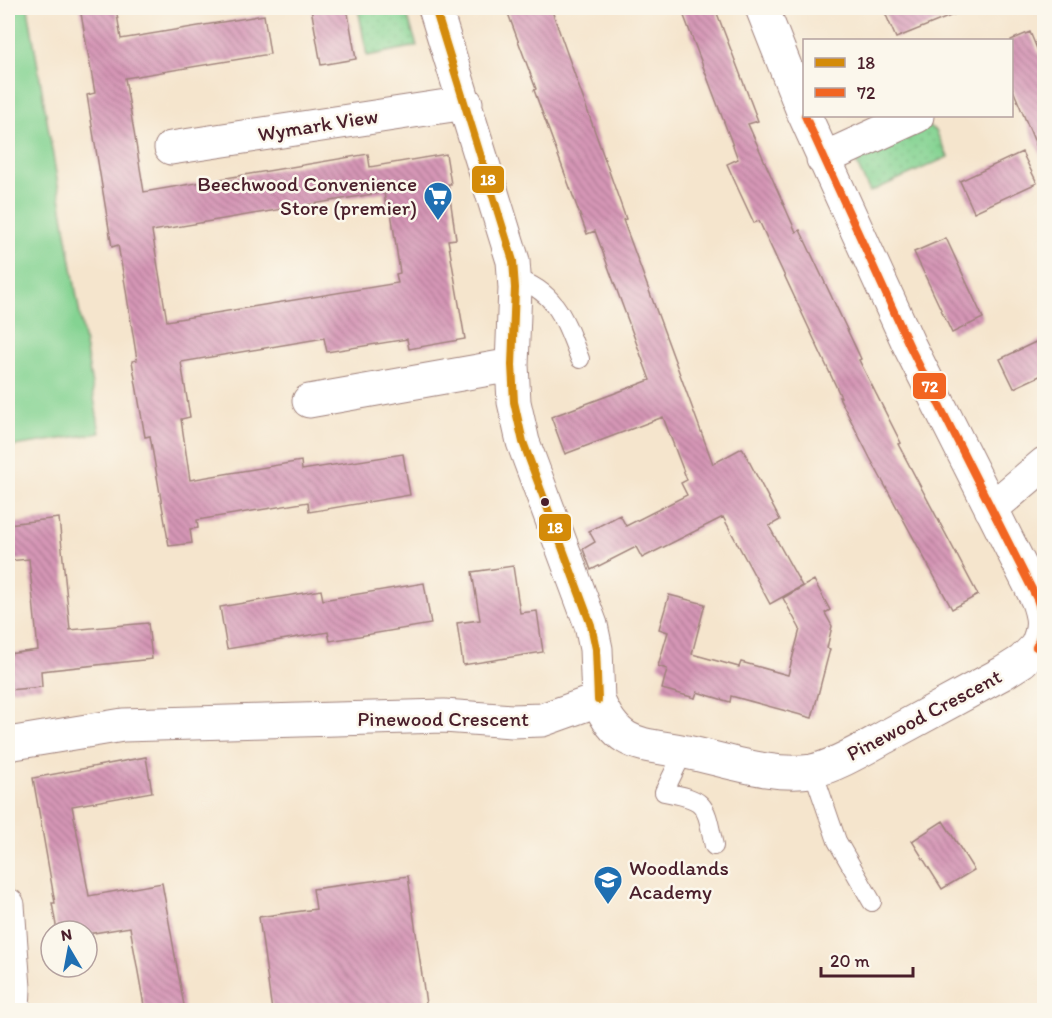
<svg xmlns="http://www.w3.org/2000/svg" width="1052" height="1018" font-family="Itim,sans-serif">
<style>
.grass{fill:url(#grass-dots);stroke:#67795e;stroke-width:1.5}
.park{fill:#84d392;stroke:#67795e;stroke-width:1.5}
.building{fill:url(#building-back-hatch);fill-rule:evenodd}
.lines{fill:none;stroke-linecap:round;stroke-linejoin:round}
.service-casing{stroke:#a0827c;stroke-width:20}
.minor-casing{stroke:#a0827c;stroke-width:35}
.service{stroke:#fff;stroke-width:18}
.minor{stroke:#fff;stroke-width:33}
.bus-1-casing{stroke:#fbf7ec;stroke-width:12}
.bus-2-casing{stroke:#fbf7ec;stroke-width:12}
.bus-1{stroke:#d48b09;stroke-width:8}
.bus-2{stroke:#f26522;stroke-width:8}
.bus-dot{fill:#4a1f2b;stroke:#fbf7ec;stroke-width:2}
.labels{text-anchor:middle;stroke-width:5;stroke-linejoin:round;paint-order:stroke}
.street-label{font-size:21px;fill:#4a1f2b;stroke:#fbf7ec}
.poi-label{font-size:21px;fill:#4a1f2b;stroke:#fbf7ec;text-anchor:end}
.line-badge{stroke:#fbf7ec;stroke-width:2}
.badge-label{font-size:16px;text-anchor:middle;font-weight:bold;fill:#fff}
</style>
<defs>
<pattern id="grass-dots" width="8" height="8" patternUnits="userSpaceOnUse" patternTransform="scale(1.5)"><rect width="8" height="8" fill="#84d392"/><path d="M2 2h.1M6 6h.1" fill="none" stroke="#74b57e" stroke-width="1.8" stroke-linecap="round"/></pattern>
<pattern id="building-back-hatch" width="6" height="6" patternUnits="userSpaceOnUse" patternTransform="scale(1.5)"><rect width="6" height="6" fill="#d596b6"/><path d="M-1 5l2 2M0 0l6 6M5-1l2 2" fill="none" stroke="#af7a94"/></pattern>
</defs>
<rect width="100%" height="100%" fill="#fbf7ec"/>
<filter id="ink" filterUnits="userSpaceOnUse"><feTurbulence type="fractalNoise" baseFrequency=".0167" numOctaves="2"/><feDisplacementMap in="SourceGraphic" scale="12" xChannelSelector="R" yChannelSelector="G"/><feConvolveMatrix kernelMatrix="1 2 1 2 8 2 1 2 1" color-interpolation-filters="sRGB"/></filter>
<filter id="wash" filterUnits="userSpaceOnUse"><feTurbulence type="fractalNoise" baseFrequency=".008" numOctaves="4" result="noise"/><feDisplacementMap in="SourceGraphic" scale="24" xChannelSelector="R" yChannelSelector="G"/><feGaussianBlur stdDeviation="1.35" result="paint"/><feColorMatrix in="noise" values="0 0 0 0 0 0 0 0 0 0 0 0 0 0 0 0 0 1.4 0 .05"/><feComposite in="paint" operator="in"/></filter>
<g filter="url(#wash)">
<rect width="100%" height="100%" fill="#f5e5cd"/>
<!-- grass -->
<path class="grass" d="M 358,8 L 405,8 L 417,46 L 367,56 Z
M 927,125 L 936,131 L 948,157 L 870,192 L 857,165 L 856,160 Z"/>
<!-- park -->
<path class="park" d="M 8,8 L 28,8 L 100,433 L 8,447 Z"/>
<g id="blocks">
<!-- building -->
<path class="building" d="M 80,8 L 116,8 L 121,39 L 264,15 L 270,54 L 125,78 L 144,192 L 368,154 L 370,167 L 446,154 L 451,184 L 448,184 L 456,239 L 448,240 L 465,339 L 409,349 L 407,339 L 327,352 L 324,338 L 181,362 L 190,417 L 181,419 L 190,480 L 301,461 L 302,470 L 403,454 L 410,495 L 309,512 L 308,502 L 197,520 L 198,528 L 190,529 L 192,543 L 169,546 L 150,436 L 145,437 L 132,361 L 137,360 L 125,284 L 118,245 L 112,247 L 87,95 L 95,93 ZM 384,192 L 386,206 L 390,205 L 400,273 L 396,274 L 398,283 L 167,321 L 152,231 Z
M 311,8 L 347,8 L 356,59 L 321,65 Z
M 506,8 L 551,8 L 626,219 L 623,220 L 713,464 L 742,448 L 780,520 L 769,526 L 802,586 L 770,604 L 723,517 L 642,558 L 636,547 L 591,570 L 583,549 L 595,542 L 589,531 L 620,515 L 626,526 L 687,495 L 681,483 L 687,480 L 663,417 L 565,454 L 551,417 L 650,380 L 595,231 L 587,234 L 534,90 L 536,89 Z
M 681,8 L 715,8 L 758,121 L 748,124 L 796,232 L 800,230 L 861,359 L 859,360 L 901,443 L 898,444 L 978,595 L 952,609 L 870,458 L 839,397 L 841,397 L 759,221 L 754,223 L 740,193 L 727,164 L 738,159 Z
M 883,8 L 968,8 L 968,9 L 896,38 Z
M 1030,32 L 1044,66 L 1044,164 L 1011,85 L 1011,40 Z
M 1022,152 L 1037,183 L 974,212 L 960,181 Z
M 946,238 L 983,318 L 952,333 L 914,252 Z
M 1044,338 L 1044,374 L 1014,388 L 1000,359 Z
M 59,518 L 70,630 L 148,623 L 152,659 L 41,671 L 42,687 L 8,690 L 8,654 L 38,650 L 29,559 L 8,561 L 8,524 Z
M 513,566 L 520,613 L 537,611 L 543,652 L 463,665 L 457,623 L 480,620 L 472,572 Z
M 814,580 L 830,610 L 825,613 L 832,626 L 827,648 L 830,649 L 812,718 L 731,696 L 730,702 L 697,692 L 695,698 L 662,689 L 667,669 L 658,666 L 668,632 L 659,629 L 669,595 L 705,604 L 692,654 L 739,667 L 741,662 L 788,675 L 800,629 L 783,598 Z
M 424,583 L 431,624 L 330,641 L 328,632 L 227,649 L 220,607 L 321,590 L 323,600 Z
M 146,757 L 152,792 L 72,806 L 89,896 L 162,883 L 185,1011 L 145,1011 L 130,927 L 87,934 L 87,931 L 57,931 L 52,903 L 55,903 L 33,778 Z
M 943,821 L 974,870 L 942,889 L 912,841 Z
M 408,876 L 427,1011 L 272,1011 L 259,917 L 316,909 L 313,889 Z"/>
</g>
</g>
<g filter="url(#ink)">
<use href="#blocks" fill-opacity="0" stroke="#a0827c" stroke-width="1.5"/>
<g class="lines">
<!-- service casing -->
<g class="service-casing">
<path id="service" d="M 514,278 C 557,291 565,321 580,359
M 684,751 L 664,792 C 708,800 705,804 714,846
M 813,771 L 837,841 L 872,902"/>
</g>
<!-- minor casing -->
<g class="minor-casing">
<path id="minor" d="M 435,8 L 513,261 L 515,288 L 512,365 L 514,402 L 523,442 L 591,625 L 596,649 L 598,700
M 762,8 L 804,114
M 805,116 L 910,347 L 1037,599 C 1044,618 1045,628 1036,647 L 1044,651
M 171,148 L 466,103
M 823,159 L 917,116
M 309,401 L 512,365
M 991,509 L 1044,464
M 8,744 L 123,725 L 444,716 L 512,721 L 542,720 L 598,700 C 619,749 641,743 686,752 C 726,760 770,777 812,771 C 834,767 867,747 887,736 C 925,715 964,694 1003,673 L 1022,661 L 1036,647
M 8,905 L 14,988 L 13,1010"/>
</g>
<!-- service -->
<use href="#service" class="service"/>
<!-- minor -->
<use href="#minor" class="minor"/>
<!-- bus-1 casing -->
<g class="bus-1-casing">
<path id="bus-1" d="M 435,8 L 513,261 L 515,288 L 512,365 L 514,402 L 523,442 L 591,625 L 596,649 L 598,700"/>
</g>
<!-- bus-2 casing -->
<g class="bus-2-casing">
<path id="bus-2" d="M 805,116 L 910,347 L 1037,599 C 1044,618 1045,628 1036,647 L 1044,651"/>
</g>
<!-- bus-1 -->
<use href="#bus-1" class="bus-1"/>
<!-- bus-2 -->
<use href="#bus-2" class="bus-2"/>
</g>
</g>
<!-- icons -->
<defs>
<g id="supermarket-pin" transform="scale(1.5)"><path d="M0 17L-7.5 6A9.5 9.5 0 1 1 7.5 6Z" fill="#1f6fb2" stroke="#fbf7ec"/><path d="M-6-5.5h2.5l.6 2H6L4.5 2H-2.5L-4.4-4H-6ZM-1.5 3.2a1.3 1.3 0 1 0 .1 0ZM3 3.2a1.3 1.3 0 1 0 .1 0Z" fill="#fff"/></g>
<g id="school-pin" transform="scale(1.5)"><path d="M0 17L-7.5 6A9.5 9.5 0 1 1 7.5 6Z" fill="#1f6fb2" stroke="#fbf7ec"/><path d="M0-5L7-2L0 1L-7-2ZM-4 1L0 2.5L4 1V4Q0 6-4 4Z" fill="#fff"/></g>
</defs>
<g fill-rule="evenodd">
<use href="#supermarket-pin" x="438" y="196"/>
<use href="#school-pin" x="608" y="880"/>
</g>
<!-- markers -->
<circle class="bus-dot" cx="545" cy="502" r="5"/>
<g class="labels">
<!-- street labels -->
<g class="street-label">
<text transform="translate(318 125) rotate(-9)" y="7">Wymark View</text>
<text transform="translate(924 715) rotate(-28)" y="7">Pinewood Crescent</text>
<text x="443" y="726">Pinewood Crescent</text>
</g>
<!-- poi labels -->
<g class="poi-label">
<text x="417" y="191">Beechwood Convenience<tspan x="417" dy="24">Store (premier)</tspan></text>
<text x="629" y="875" text-anchor="start">Woodlands<tspan x="629" dy="24">Academy</tspan></text>
</g>
</g>
<g class="line-badge">
<rect x="471" y="165" width="34" height="29" rx="6" fill="#d48b09"/>
<rect x="912" y="372" width="35" height="28" rx="6" fill="#f26522"/>
<rect x="538" y="513" width="34" height="29" rx="6" fill="#d48b09"/>
</g>
<g class="badge-label">
<text x="488" y="185">18</text>
<text x="930" y="392">72</text>
<text x="555" y="533">18</text>
</g>
<!-- margin -->
<rect width="1052" height="1018" fill="none" stroke="#fbf7ec" stroke-width="30"/>
<!-- legend -->
<rect x="803" y="39" width="210" height="78" fill="#fbf7ec" stroke="#b4a19f" stroke-width="1.5"/>
<rect x="815" y="58" width="30" height="9" fill="#d48b09" stroke="#b4a19f" stroke-width="1.5"/>
<text x="857" y="69" font-size="18" fill="#4a1f2b">18</text>
<rect x="815" y="88" width="30" height="9" fill="#f26522" stroke="#b4a19f" stroke-width="1.5"/>
<text x="857" y="99" font-size="18" fill="#4a1f2b">72</text>
<!-- north arrow -->
<g transform="translate(69 949) rotate(350)"><circle r="28" fill="#fbf7ec" stroke="#b4a19f" stroke-width="1.5"/>
<path d="M0-4.5L10 22L0 15L-10 22Z" fill="#1f6fb2"/>
<text y="-9" font-size="16" font-weight="bold" text-anchor="middle" fill="#4a1f2b">N</text>
</g>
<!-- scale -->
<path d="M821 967v9h92v-9" fill="none" stroke="#4a1f2b" stroke-width="3"/>
<text x="830" y="967" font-size="18" fill="#4a1f2b" stroke="#fbf7ec" stroke-width="4.5" paint-order="stroke">20 m</text>
</svg>
